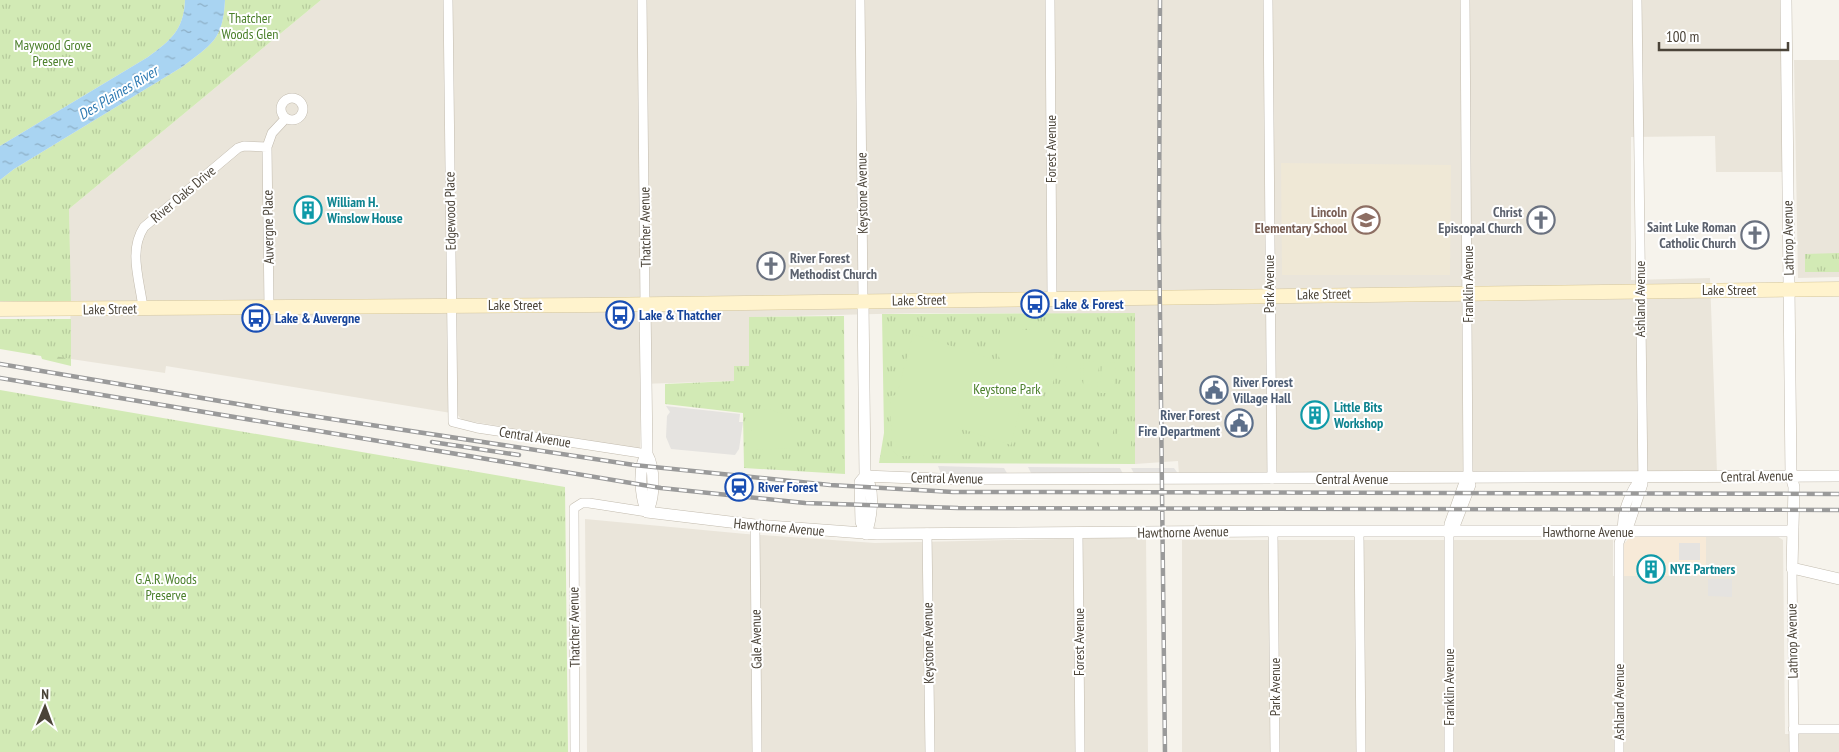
<svg xmlns="http://www.w3.org/2000/svg" width="1839" height="752" font-family="'PT Sans Narrow',sans-serif">
<style>
.residential{fill:#eae5da}
.commercial{fill:#f7ead8}
.education{fill:#efe8d6}
.forest{fill:url(#forest-firs)}
.park{fill:url(#park-tufts)}
.garden{fill:#d2eab5}
.parking{fill:#e5e3e0}
.water{fill:url(#water-ripples)}
.lines{fill:none;stroke-linecap:round;stroke-linejoin:round}
.minor-casing{stroke:#c2bbae;stroke-width:10}
.tertiary-casing{stroke:#c2bbae;stroke-width:12}
.secondary-casing{stroke:#d6c79b;stroke-width:15}
.minor{stroke:#fff;stroke-width:9}
.tertiary{stroke:#fff;stroke-width:11}
.secondary{stroke:#fff3cd;stroke-width:14}
.rail-casing{stroke:#9a9a9a;stroke-width:4.5}
.rail{stroke:#fff;stroke-width:2.5;stroke-dasharray:8;stroke-linecap:butt}
.labels{text-anchor:middle;stroke-width:4;stroke-linejoin:round;paint-order:stroke}
.park-label{font-size:14px;fill:#4a7f2a;stroke:#fff}
.street-label{font-size:14px;fill:#4b4439;stroke:#fff}
.culture-label{font-size:14px;font-weight:bold;fill:#0d838f;stroke:#fff;text-anchor:start}
.education-label{font-size:14px;font-weight:bold;fill:#785e54;stroke:#fff;text-anchor:end}
.worship-label{font-size:14px;font-weight:bold;fill:#5b616d;stroke:#fff;text-anchor:end}
.transit-label{font-size:14px;font-weight:bold;fill:#164399;stroke:#fff;text-anchor:start}
.service-label{font-size:14px;font-weight:bold;fill:#4e5e75;stroke:#fff;text-anchor:start}
.water-label{font-size:15px;font-style:italic;fill:#2e7ab2;stroke:#fff}
</style>
<defs>
<pattern id="forest-firs" width="22" height="20" patternUnits="userSpaceOnUse" patternTransform="scale(1.25)"><rect width="22" height="20" fill="#d2eab5"/><path d="M5 1l3.5 6h-7zM16 11l3.5 6h-7z" fill="#b6ca9c"/></pattern>
<pattern id="park-tufts" width="24" height="20" patternUnits="userSpaceOnUse" patternTransform="scale(1.25)"><rect width="24" height="20" fill="#d2eab5"/><path d="M3 7l-1-3M5 7V3M7 7l1-3M15 17l-1-3M17 17v-4M19 17l1-3" fill="none" stroke="#b6ca9c"/></pattern>
<pattern id="water-ripples" width="26" height="14" patternUnits="userSpaceOnUse" patternTransform="scale(1.25)"><rect width="26" height="14" fill="#a9d4f2"/><path d="M2 4q2-2 4 0t4 0M15 11q2-2 4 0t4 0" fill="none" stroke="#8caec5"/></pattern>
</defs>
<rect width="100%" height="100%" fill="#f6f3ec"/>
<!-- residential -->
<path class="residential" d="M 321,0 L 1780,0 L 1783,172 L 1716,172 L 1715,136 L 1631,137 L 1631,280 L 1710,278 L 1717,473 L 1179,475 L 1178,461 L 1135,464 L 1135,314 L 918,313 L 749,317 L 749,367 L 734,381 L 640,384 L 640,449 L 462,420 L 457,414 L 166,366 L 165,373 L 71,359 L 69,209 Z
M 1794,60 L 1839,60 L 1839,277 L 1798,278 Z
M 585,519 L 746,534 L 875,543 L 1146,537 L 1148,752 L 587,752 Z
M 1706,535 L 1777,536 L 1783,540 L 1785,734 L 1839,734 L 1839,752 L 1182,752 L 1182,540 L 1613,540 L 1613,576 L 1705,576 Z"/>
<!-- commercial -->
<path class="commercial" d="M 1706,535 L 1706,576 L 1624,576 L 1624,544 L 1630,537 Z"/>
<!-- education -->
<path class="education" d="M 1281,163 L 1451,165 L 1450,275 L 1282,275 Z"/>
<!-- forest -->
<path class="forest" d="M 0,326 L 71,326 L 71,366 L 42,359 L 41,356 L 0,349 Z"/>
<!-- park -->
<path class="park" d="M 0,0 L 185,0 C 184,30 170,41 148,57 L 0,146 Z
M 225,0 L 321,0 L 69,209 L 71,302 L 0,301 L 0,180 L 14,169 L 182,67 C 212,44 223,40 225,0 Z
M 1839,253 L 1839,272 L 1805,272 L 1805,254 Z
M 1135,313 L 1135,464 L 879,463 L 884,433 L 882,314 Z
M 844,316 L 845,474 L 744,468 L 743,413 L 665,404 L 665,384 L 734,381 L 734,366 L 749,366 L 749,317 Z
M 0,319 L 71,319 L 71,359 L 0,346 Z
M 0,390 L 565,487 L 568,752 L 0,752 Z"/>
<!-- garden -->
<path class="garden" d="M 1000,330 L 1050,330 L 1055,335 L 1053,385 L 1026,384 L 1011,445 L 956,427 L 960,455 L 898,456 L 892,450 L 890,396 L 897,395 L 913,334 L 1002,362 L 999,357 Z
M 1067,361 L 1081,361 L 1080,392 L 1065,391 Z
M 1084,361 L 1099,362 L 1097,392 L 1083,392 Z
M 1102,362 L 1116,363 L 1114,393 L 1100,393 Z
M 769,409 L 786,415 L 793,429 L 793,448 L 755,450 L 752,448 L 752,410 Z
M 1099,422 L 1113,422 L 1113,453 L 1099,453 Z
M 1117,422 L 1131,422 L 1131,453 L 1117,453 Z"/>
<!-- parking -->
<path class="parking" d="M 666,406 L 740,414 L 739,422 L 743,422 L 739,449 L 735,455 L 671,449 L 666,437 L 667,416 L 670,412 Z
M 938,466 L 1004,468 L 1008,475 L 941,474 Z
M 1028,467 L 1120,468 L 1124,476 L 1032,475 Z
M 1131,468 L 1174,468 L 1179,475 L 1135,475 Z
M 1679,543 L 1700,543 L 1700,560 L 1679,560 Z
M 1708,579 L 1732,579 L 1732,597 L 1708,596 Z"/>
<!-- water -->
<path class="water" d="M 185,0 L 225,0 C 223,40 212,44 182,67 L 14,169 L 0,180 L 0,146 L 148,57 C 170,41 184,30 185,0 Z"/>
<g class="lines">
<!-- minor casing -->
<g class="minor-casing">
<path id="minor" d="M 448,0 L 453,422 L 477,428 L 647,454
M 642,0 L 645,304
M 860,0 L 863,301
M 1050,0 L 1052,297
M 1268,0 L 1272,479
M281 109a11 11 0 1 1 22 0a11 11 0 1 1-22 0Z
M 267,147 L 269,307
M 143,308 C 140,281 128,251 144,227 L 238,148 L 244,146 L 267,147 L 272,133 L 286,118
M 755,525 L 757,752
M 1273,531 L 1275,752
M 1359,532 L 1361,752
M 1449,532 L 1456,524 L 1471,485 L 1468,479 L 1465,0
M 1623,532 C 1620,516 1630,489 1642,477
M 927,533 L 930,752
M 1078,533 L 1080,752
M 1792,568 L 1794,752
M 1793,729 L 1839,729
M 575,752 L 574,508 L 582,503 L 589,503 L 647,512
M 1449,752 L 1449,524 L 1463,485 L 1468,479
M 1619,752 L 1619,543 L 1623,532 L 1630,523 L 1643,484 L 1637,0"/>
</g>
<!-- tertiary casing -->
<g class="tertiary-casing">
<path id="tertiary" d="M 1786,0 L 1791,476 L 1794,487 L 1792,568 L 1839,579
M 863,301 L 865,476 C 876,489 871,519 866,534
M 645,304 L 647,454 C 655,468 655,498 647,512
M 647,454 C 637,467 641,499 647,512
M 865,476 L 939,479 L 1839,476
M 865,476 L 860,482 L 861,522 L 866,534
M 647,512 L 755,525 L 877,534 L 1273,531 L 1791,531"/>
</g>
<!-- secondary casing -->
<g class="secondary-casing">
<path id="secondary" d="M 0,309 L 589,305 L 1839,289"/>
</g>
<!-- minor -->
<use href="#minor" class="minor"/>
<!-- tertiary -->
<use href="#tertiary" class="tertiary"/>
<!-- secondary -->
<use href="#secondary" class="secondary"/>
<!-- rail casing -->
<g class="rail-casing">
<path id="rail" d="M 1160,0 L 1159,228 L 1165,752
M 0,364 L 279,411 L 634,465 L 830,485 L 953,492 L 1047,492 L 1839,494
M 0,378 L 661,488 L 805,503 L 958,508 L 1839,510
M 432,442 L 519,455"/>
</g>
<!-- rail -->
<use href="#rail" class="rail"/>
</g>
<!-- icons -->
<defs>
<g id="building-ring" transform="scale(1.4375)"><circle r="9.5" fill="#fff" stroke="#0f9aa8" stroke-width="1.5"/><path d="M-4-6H4V6H1V3H-1V6H-4ZM-2.5-4.3h1.7v1.8h-1.7ZM.8-4.3h1.7v1.8H.8ZM-2.5-1h1.7V.8h-1.7ZM.8-1h1.7V.8H.8Z" fill="#0f9aa8"/></g>
<g id="school-ring" transform="scale(1.4375)"><circle r="9.5" fill="#fff" stroke="#8d6e63" stroke-width="1.5"/><path d="M0-5L7-2L0 1L-7-2ZM-4 1L0 2.5L4 1V4Q0 6-4 4Z" fill="#8d6e63"/></g>
<g id="church-ring" transform="scale(1.4375)"><circle r="9.5" fill="#fff" stroke="#6b7280" stroke-width="1.5"/><path d="M-1.2-6h2.4v3.5h3.3v2.4h-3.3V6h-2.4V-.1h-3.3v-2.4h3.3Z" fill="#6b7280"/></g>
<g id="bus-ring" transform="scale(1.4375)"><circle r="9.5" fill="#fff" stroke="#1a4fb4" stroke-width="1.5"/><path d="M-5-6H5V4H4V6H2V4H-2V6H-4V4H-5ZM-3.5-4V0h7V-4ZM-3.5 1.2v1.5H-2V1.2ZM2 1.2v1.5H3.5V1.2Z" fill="#1a4fb4"/></g>
<g id="civic-ring" transform="scale(1.4375)"><circle r="9.5" fill="#fff" stroke="#5c6f8a" stroke-width="1.5"/><path d="M-.6-6.5H3V-4.5H.6V-3L4-1V1h2V6H-6V1h2V-1L-.6-3ZM-1.2 2.5V6h2.4V2.5Z" fill="#5c6f8a"/></g>
<g id="station-ring" transform="scale(1.4375)"><circle r="9.5" fill="#fff" stroke="#1a4fb4" stroke-width="1.5"/><path d="M-3-6H3Q5-6 5-4V2Q5 4 3 4L4.5 6H3L1.5 4h-3L-3 6H-4.5L-3 4Q-5 4-5 2V-4Q-5-6-3-6ZM-3.5-4v3h7v-3ZM-3.5 1v1.5H-2V1ZM2 1v1.5H3.5V1Z" fill="#1a4fb4"/></g>
</defs>
<g fill-rule="evenodd">
<use href="#building-ring" x="308" y="210"/>
<use href="#school-ring" x="1366" y="220"/>
<use href="#church-ring" x="1541" y="220"/>
<use href="#church-ring" x="1755" y="235"/>
<use href="#church-ring" x="771" y="266"/>
<use href="#bus-ring" x="1035" y="304"/>
<use href="#bus-ring" x="620" y="315"/>
<use href="#bus-ring" x="256" y="318"/>
<use href="#civic-ring" x="1214" y="390"/>
<use href="#building-ring" x="1315" y="415"/>
<use href="#civic-ring" x="1239" y="423"/>
<use href="#station-ring" x="739" y="487"/>
<use href="#building-ring" x="1651" y="569"/>
</g>
<g class="labels">
<!-- park labels -->
<g class="park-label">
<text x="250" y="23">Thatcher<tspan x="250" dy="16">Woods Glen</tspan></text>
<text x="53" y="50">Maywood Grove<tspan x="53" dy="16">Preserve</tspan></text>
<text x="1007" y="394">Keystone Park</text>
<text x="166" y="584">G.A.R. Woods<tspan x="166" dy="16">Preserve</tspan></text>
</g>
<!-- street labels -->
<g class="street-label">
<text transform="translate(1051 149) rotate(-90)" y="5">Forest Avenue</text>
<text transform="translate(862 193) rotate(-91)" y="5">Keystone Avenue</text>
<text transform="translate(183 194) rotate(-40)" y="5">River Oaks Drive</text>
<text transform="translate(450 211) rotate(-91)" y="5">Edgewood Place</text>
<text transform="translate(268 227) rotate(-91)" y="5">Auvergne Place</text>
<text transform="translate(645 227) rotate(-91)" y="5">Thatcher Avenue</text>
<text transform="translate(1788 238) rotate(-91)" y="5">Lathrop Avenue</text>
<text transform="translate(1269 284) rotate(-90)" y="5">Park Avenue</text>
<text transform="translate(1468 284) rotate(-90)" y="5">Franklin Avenue</text>
<text x="1729" y="295">Lake Street</text>
<text transform="translate(1324 294) rotate(-1)" y="5">Lake Street</text>
<text transform="translate(1640 299) rotate(-90)" y="5">Ashland Avenue</text>
<text transform="translate(919 300) rotate(-1)" y="5">Lake Street</text>
<text x="515" y="310">Lake Street</text>
<text transform="translate(110 309) rotate(-1)" y="5">Lake Street</text>
<text transform="translate(535 437) rotate(9)" y="5">Central Avenue</text>
<text transform="translate(1757 476) rotate(-1)" y="5">Central Avenue</text>
<text transform="translate(947 478) rotate(1)" y="5">Central Avenue</text>
<text x="1352" y="484">Central Avenue</text>
<text transform="translate(779 527) rotate(5)" y="5">Hawthorne Avenue</text>
<text transform="translate(1183 532) rotate(-1)" y="5">Hawthorne Avenue</text>
<text x="1588" y="537">Hawthorne Avenue</text>
<text transform="translate(574 627) rotate(-91)" y="5">Thatcher Avenue</text>
<text transform="translate(756 639) rotate(-91)" y="5">Gale Avenue</text>
<text transform="translate(1792 641) rotate(-91)" y="5">Lathrop Avenue</text>
<text transform="translate(1079 642) rotate(-90)" y="5">Forest Avenue</text>
<text transform="translate(928 643) rotate(-91)" y="5">Keystone Avenue</text>
<text transform="translate(1275 687) rotate(-90)" y="5">Park Avenue</text>
<text transform="translate(1449 687) rotate(-90)" y="5">Franklin Avenue</text>
<text transform="translate(1619 702) rotate(-90)" y="5">Ashland Avenue</text>
</g>
<!-- culture labels -->
<g class="culture-label">
<text x="327" y="207">William H.<tspan x="327" dy="16">Winslow House</tspan></text>
<text x="1334" y="412">Little Bits<tspan x="1334" dy="16">Workshop</tspan></text>
<text x="1670" y="574">NYE Partners</text>
</g>
<!-- education labels -->
<g class="education-label">
<text x="1347" y="217">Lincoln<tspan x="1347" dy="16">Elementary School</tspan></text>
</g>
<!-- worship labels -->
<g class="worship-label">
<text x="1522" y="217">Christ<tspan x="1522" dy="16">Episcopal Church</tspan></text>
<text x="1736" y="232">Saint Luke Roman<tspan x="1736" dy="16">Catholic Church</tspan></text>
<text x="790" y="263" text-anchor="start">River Forest<tspan x="790" dy="16">Methodist Church</tspan></text>
</g>
<!-- transit labels -->
<g class="transit-label">
<text x="1054" y="309">Lake &amp; Forest</text>
<text x="639" y="320">Lake &amp; Thatcher</text>
<text x="275" y="323">Lake &amp; Auvergne</text>
<text x="758" y="492">River Forest</text>
</g>
<!-- service labels -->
<g class="service-label">
<text x="1233" y="387">River Forest<tspan x="1233" dy="16">Village Hall</tspan></text>
<text x="1220" y="420" text-anchor="end">River Forest<tspan x="1220" dy="16">Fire Department</tspan></text>
</g>
<!-- water labels -->
<g class="water-label">
<text transform="translate(118 93) rotate(-31)" y="5">Des Plaines River</text>
</g>
</g>
<!-- north arrow -->
<g transform="translate(45 707) rotate(1)" stroke="#ffffff" stroke-width="4" paint-order="stroke">
<path d="M0-4L9 19L0 12L-9 19Z" fill="#4b4439"/>
<text y="-8" font-size="14" font-weight="bold" text-anchor="middle" fill="#4b4439">N</text>
</g>
<!-- scale -->
<path d="M1659 42v8h129v-8" fill="none" stroke="#4b4439" stroke-width="2.5"/>
<text x="1666" y="42" font-size="15" fill="#4b4439" stroke="#ffffff" stroke-width="4" paint-order="stroke">100 m</text>
</svg>
